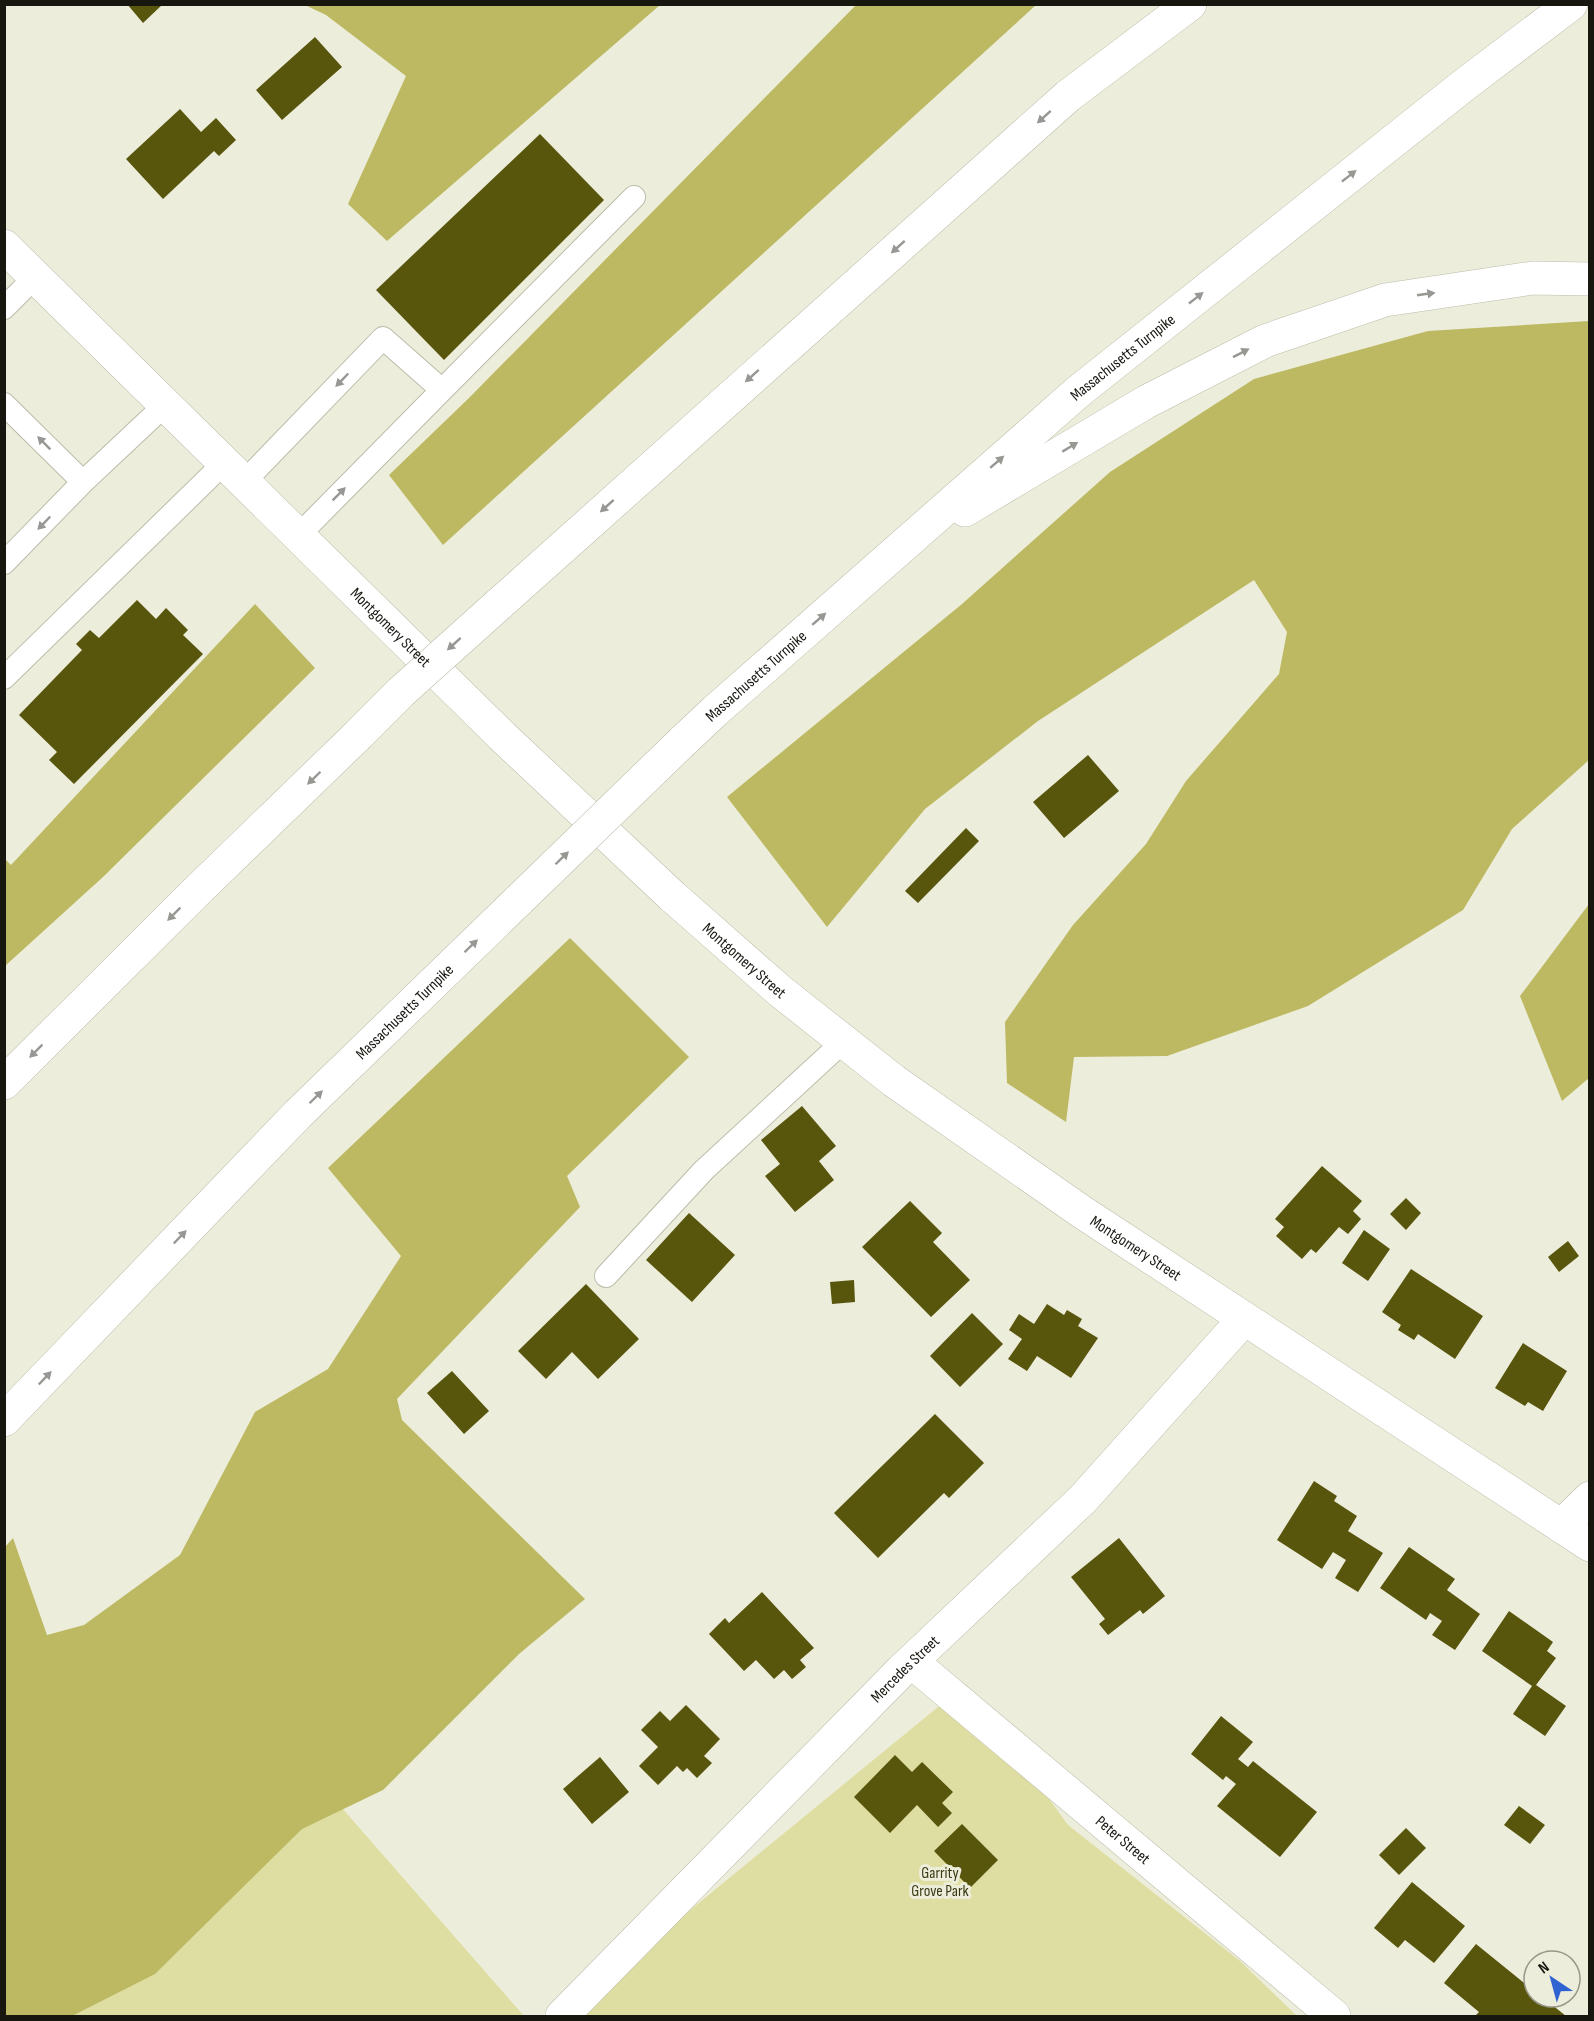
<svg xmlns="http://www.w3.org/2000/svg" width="1594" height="2021" font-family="'Sofia Sans Condensed',sans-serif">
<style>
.green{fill:#dfdea2}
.forest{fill:#bcb962}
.building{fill:#58550d}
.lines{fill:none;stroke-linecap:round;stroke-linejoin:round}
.service-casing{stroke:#bcbcaa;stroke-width:24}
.minor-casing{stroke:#bcbcaa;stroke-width:34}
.secondary-casing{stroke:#bcbcaa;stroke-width:34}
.motorway-casing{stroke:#bcbcaa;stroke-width:34}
.service{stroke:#fff;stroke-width:22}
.minor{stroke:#fff;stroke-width:33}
.secondary{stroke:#fff;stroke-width:33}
.motorway{stroke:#fff;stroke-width:33}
.motorway-bridge-casing{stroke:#bcbcaa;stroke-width:34;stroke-linecap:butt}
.motorway-bridge{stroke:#fff;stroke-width:33}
.oneway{fill:#979793}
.labels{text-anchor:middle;stroke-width:6;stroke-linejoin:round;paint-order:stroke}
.street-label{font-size:16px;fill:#171710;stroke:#ededdb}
.park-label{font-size:16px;fill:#3a3813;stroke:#ededdb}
</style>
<rect width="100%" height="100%" fill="#ededdb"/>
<!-- green -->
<path class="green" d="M 966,1684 L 1068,1825 L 1240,1961 L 1297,2016 L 561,2016 Z
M 285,1743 L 524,2016 L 5,2016 Z"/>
<!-- forest -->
<path class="forest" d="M 305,5 L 660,5 L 387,241 L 348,204 L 406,76 L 326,15 Z
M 856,5 L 1036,5 L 443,545 L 389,475 L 469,398 Z
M 1589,321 L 1589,760 L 1512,829 L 1463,910 L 1308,1006 L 1167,1056 L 1074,1057 L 1066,1122 L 1007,1083 L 1005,1022 L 1073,925 L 1146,844 L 1186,781 L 1279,674 L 1287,632 L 1254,580 L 1038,721 L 925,809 L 827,927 L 727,797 L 962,604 L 1110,472 L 1254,379 L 1428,331 Z
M 255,604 L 315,668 L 103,877 L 5,966 L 5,859 L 11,865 Z
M 1589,904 L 1589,1078 L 1562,1101 L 1520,996 Z
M 570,938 L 689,1057 L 567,1176 L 580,1207 L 397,1399 L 402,1420 L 585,1599 L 519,1654 L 383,1790 L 302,1829 L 155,1974 L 72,2016 L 5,2016 L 5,1547 L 13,1538 L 47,1635 L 84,1625 L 180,1555 L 255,1412 L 328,1369 L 401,1256 L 328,1168 Z"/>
<!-- building -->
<path class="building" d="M 127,4 L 163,4 L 143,23 Z
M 315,37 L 342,67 L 282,120 L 256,90 Z
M 180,109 L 201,132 L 216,118 L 236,140 L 219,156 L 214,151 L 163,199 L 126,159 Z
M 540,134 L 604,200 L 444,360 L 376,290 Z
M 137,600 L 156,619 L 166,608 L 188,630 L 183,635 L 203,654 L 74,784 L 49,760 L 57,752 L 19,715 L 82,650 L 76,644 L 90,630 L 99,638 Z
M 1088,755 L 1119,791 L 1064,838 L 1033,802 Z
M 966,828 L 979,841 L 918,903 L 905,891 Z
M 802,1106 L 836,1146 L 819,1161 L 834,1180 L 795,1212 L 765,1176 L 780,1164 L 761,1140 Z
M 1322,1166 L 1362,1201 L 1353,1211 L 1361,1219 L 1348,1234 L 1339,1227 L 1316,1253 L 1311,1249 L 1302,1259 L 1276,1236 L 1284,1227 L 1275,1219 Z
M 1406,1198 L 1421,1213 L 1406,1230 L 1390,1214 Z
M 910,1201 L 942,1233 L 933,1242 L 970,1280 L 931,1317 L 862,1247 Z
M 689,1213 L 735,1255 L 692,1302 L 646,1260 Z
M 1364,1230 L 1390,1249 L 1368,1281 L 1342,1263 Z
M 1568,1241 L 1579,1256 L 1559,1272 L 1548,1257 Z
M 1411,1269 L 1483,1316 L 1455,1359 L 1418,1334 L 1414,1340 L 1398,1330 L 1401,1325 L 1382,1312 Z
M 854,1280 L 855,1302 L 832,1304 L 830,1282 Z
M 586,1284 L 639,1339 L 598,1379 L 572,1352 L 546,1379 L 518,1351 Z
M 1047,1304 L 1064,1315 L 1067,1310 L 1082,1319 L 1078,1326 L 1098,1338 L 1071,1378 L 1037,1356 L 1027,1371 L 1008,1359 L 1022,1339 L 1009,1330 L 1019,1314 L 1034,1324 Z
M 972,1313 L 1003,1344 L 960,1387 L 930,1356 Z
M 1523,1343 L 1567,1371 L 1543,1411 L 1528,1402 L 1525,1406 L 1495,1388 Z
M 452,1371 L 489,1411 L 464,1434 L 427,1393 Z
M 935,1414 L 984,1463 L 949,1498 L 944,1493 L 878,1558 L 834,1513 Z
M 1314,1481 L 1337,1496 L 1334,1501 L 1357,1516 L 1348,1531 L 1383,1553 L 1358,1592 L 1335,1578 L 1346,1560 L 1333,1552 L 1322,1569 L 1277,1540 Z
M 1119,1538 L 1165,1596 L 1143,1614 L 1140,1610 L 1108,1635 L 1099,1624 L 1105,1619 L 1071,1577 Z
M 1409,1547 L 1455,1579 L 1447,1590 L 1480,1614 L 1455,1650 L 1432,1635 L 1442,1621 L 1430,1613 L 1426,1620 L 1380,1588 Z
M 762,1592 L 814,1648 L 800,1660 L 806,1667 L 792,1679 L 784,1670 L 774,1679 L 756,1660 L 744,1671 L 709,1634 L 725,1618 L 729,1623 Z
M 1509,1611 L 1553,1642 L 1547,1651 L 1556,1658 L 1536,1685 L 1566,1706 L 1545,1736 L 1513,1714 L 1532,1686 L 1482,1651 Z
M 686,1705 L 720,1739 L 704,1756 L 712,1763 L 697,1778 L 687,1768 L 683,1772 L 677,1766 L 658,1785 L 639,1766 L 658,1747 L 641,1730 L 660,1711 L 670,1721 Z
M 1221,1716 L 1253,1742 L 1238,1759 L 1248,1767 L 1253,1761 L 1317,1812 L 1280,1857 L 1217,1806 L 1236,1784 L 1226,1776 L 1223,1780 L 1191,1754 Z
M 895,1755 L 912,1772 L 922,1762 L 953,1792 L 942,1803 L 952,1813 L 938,1827 L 917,1805 L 890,1833 L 854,1797 Z
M 600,1757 L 629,1792 L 592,1824 L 563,1789 Z
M 1519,1806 L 1545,1825 L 1530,1844 L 1504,1825 Z
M 962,1824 L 998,1860 L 970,1888 L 934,1851 Z
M 1406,1828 L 1426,1848 L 1399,1875 L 1379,1855 Z
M 1412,1882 L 1465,1926 L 1434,1963 L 1405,1940 L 1398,1948 L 1374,1928 Z
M 1476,1944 L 1534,1991 L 1534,1997 L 1542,1997 L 1566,2016 L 1475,2016 L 1479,2012 L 1444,1983 Z"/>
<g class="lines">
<!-- service casing -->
<g class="service-casing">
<path id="service" d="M 4,308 L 35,277
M 4,404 L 83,482
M 243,483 L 383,338 L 442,390 L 634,197
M 298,536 L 442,390
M 4,563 L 83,482 L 165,405
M 4,678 L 224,463
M 606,1276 L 704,1170 L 844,1041"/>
</g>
<!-- minor casing -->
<g class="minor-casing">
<g id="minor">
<path d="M 1561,1526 L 1590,1498"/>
<path id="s1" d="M 912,1662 L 1334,2016"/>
<path id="s2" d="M 562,2016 L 902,1670 L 1083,1499 L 1244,1319"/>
</g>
</g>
<!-- secondary casing -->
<g class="secondary-casing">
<g id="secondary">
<path id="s3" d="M 4,246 L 502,736 L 672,896 L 780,991 L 894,1081 L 1082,1212 L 1590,1545"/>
</g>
</g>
<!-- motorway casing -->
<g class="motorway-casing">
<g id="motorway">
<path d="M 965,510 L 1146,402 L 1265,341 L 1385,300 L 1533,278 L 1590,279"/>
<path d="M 498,605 L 1068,96 L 1190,4"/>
<path id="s4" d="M 682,742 L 715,711 L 1079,391 L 1464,85 L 1571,4"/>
<path d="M 4,1083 L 199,889 L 356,737"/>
<path id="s5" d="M 4,1420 L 298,1114 L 520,899"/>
</g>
</g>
<!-- service -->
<use href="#service" class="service"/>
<!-- minor -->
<use href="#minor" class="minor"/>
<!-- secondary -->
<use href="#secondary" class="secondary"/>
<!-- motorway -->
<use href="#motorway" class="motorway"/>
<!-- motorway-bridge casing -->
<g class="motorway-bridge-casing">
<path id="motorway-bridge" d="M 356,737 L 401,692 L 498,605
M 520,899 L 682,742"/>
</g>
<!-- motorway-bridge -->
<use href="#motorway-bridge" class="motorway-bridge"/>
</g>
<!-- one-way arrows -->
<defs><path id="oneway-solid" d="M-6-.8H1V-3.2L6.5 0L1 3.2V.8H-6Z" transform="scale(1.5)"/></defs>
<g class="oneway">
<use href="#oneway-solid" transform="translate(1044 117) rotate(138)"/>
<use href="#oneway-solid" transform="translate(1349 176) rotate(-38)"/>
<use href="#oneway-solid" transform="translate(898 247) rotate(138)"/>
<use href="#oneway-solid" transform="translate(1426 294) rotate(-8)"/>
<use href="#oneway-solid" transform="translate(1196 298) rotate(-38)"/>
<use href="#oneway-solid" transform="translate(1241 353) rotate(-27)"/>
<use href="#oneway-solid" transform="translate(752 376) rotate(138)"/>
<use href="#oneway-solid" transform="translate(342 380) rotate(134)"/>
<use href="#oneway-solid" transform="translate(44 443) rotate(-135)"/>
<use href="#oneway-solid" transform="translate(1070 447) rotate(-31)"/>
<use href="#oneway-solid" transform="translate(997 462) rotate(-41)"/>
<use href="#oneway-solid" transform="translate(339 494) rotate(-45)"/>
<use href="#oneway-solid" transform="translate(607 506) rotate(138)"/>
<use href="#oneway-solid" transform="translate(44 523) rotate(134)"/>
<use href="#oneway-solid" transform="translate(819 619) rotate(-41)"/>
<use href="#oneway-solid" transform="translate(454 644) rotate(138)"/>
<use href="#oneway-solid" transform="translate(314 778) rotate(136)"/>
<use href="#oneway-solid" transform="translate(562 858) rotate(-44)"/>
<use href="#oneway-solid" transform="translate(174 914) rotate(135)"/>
<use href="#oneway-solid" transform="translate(471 946) rotate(-44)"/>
<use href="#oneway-solid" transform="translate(36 1051) rotate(135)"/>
<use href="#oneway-solid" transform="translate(316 1097) rotate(-44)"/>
<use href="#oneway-solid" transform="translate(180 1237) rotate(-46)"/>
<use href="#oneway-solid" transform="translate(45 1378) rotate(-46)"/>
</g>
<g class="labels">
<!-- street labels -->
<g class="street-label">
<text dy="6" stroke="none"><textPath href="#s4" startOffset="585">Massachusetts Turnpike</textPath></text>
<text dy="6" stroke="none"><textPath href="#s3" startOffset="543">Montgomery Street</textPath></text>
<text dy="6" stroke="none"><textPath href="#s4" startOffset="99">Massachusetts Turnpike</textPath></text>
<text dy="6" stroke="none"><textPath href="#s3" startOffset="1029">Montgomery Street</textPath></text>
<text dy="6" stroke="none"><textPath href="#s5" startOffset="572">Massachusetts Turnpike</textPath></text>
<text dy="6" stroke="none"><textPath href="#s3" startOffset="1515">Montgomery Street</textPath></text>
<text dy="6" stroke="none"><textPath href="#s2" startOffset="488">Mercedes Street</textPath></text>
<text dy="6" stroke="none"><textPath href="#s1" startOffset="276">Peter Street</textPath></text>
</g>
<!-- park labels -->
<g class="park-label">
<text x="940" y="1878">Garrity<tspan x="940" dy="18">Grove Park</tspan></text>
</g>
</g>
<!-- border -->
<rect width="1594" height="2021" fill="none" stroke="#171710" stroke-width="12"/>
<!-- north arrow -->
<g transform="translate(1552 1979) rotate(324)"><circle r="28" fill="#ededdb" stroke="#97978a" stroke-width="1.5"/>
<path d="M0-4.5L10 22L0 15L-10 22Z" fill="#3063d2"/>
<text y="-9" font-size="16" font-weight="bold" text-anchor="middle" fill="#171710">N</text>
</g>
</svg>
